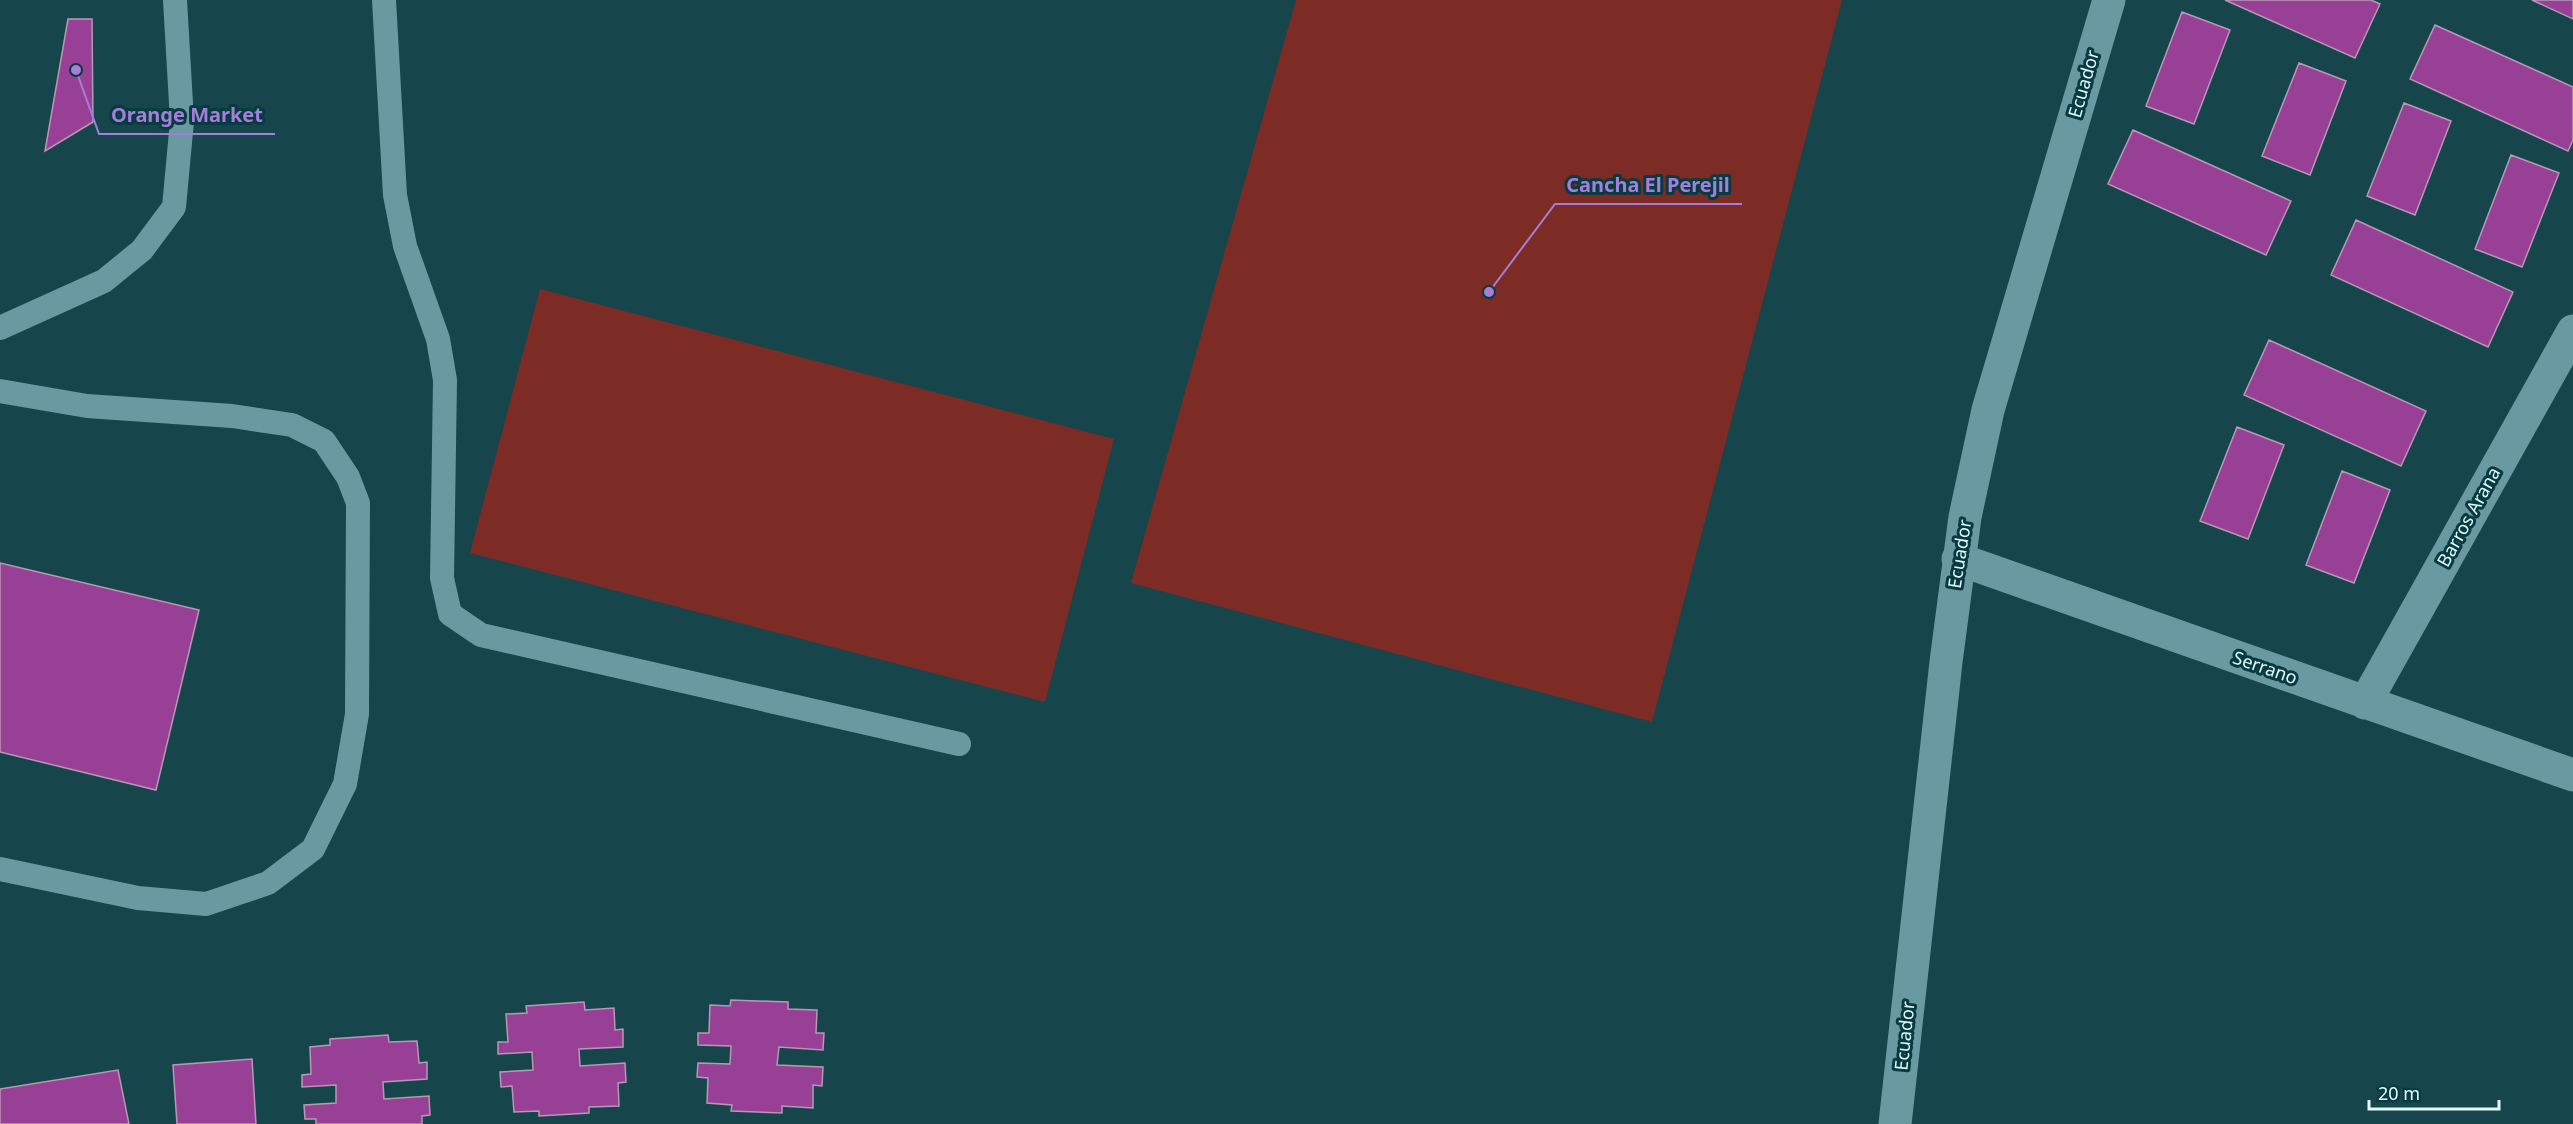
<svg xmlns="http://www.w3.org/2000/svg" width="2573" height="1124" font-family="'Noto Sans',sans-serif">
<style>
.green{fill:#7c2c25}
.building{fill:#974096;stroke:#b699b4;stroke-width:1.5}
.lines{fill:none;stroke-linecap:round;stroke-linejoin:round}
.lane{stroke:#6b99a1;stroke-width:24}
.street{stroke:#6b99a1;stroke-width:33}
.labels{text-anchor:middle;stroke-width:6;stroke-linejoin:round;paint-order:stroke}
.street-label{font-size:18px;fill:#e2fafe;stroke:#083b41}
.leader{fill:none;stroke:#a47ed8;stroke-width:2}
.callout-dot{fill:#a47ed8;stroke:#083b41;stroke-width:2}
.callout-label{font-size:20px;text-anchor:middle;font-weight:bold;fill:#a47ed8;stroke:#083b41;stroke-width:6;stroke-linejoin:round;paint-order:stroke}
</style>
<rect width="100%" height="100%" fill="#16454c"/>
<!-- green -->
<path class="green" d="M 1296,0 L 1842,0 L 1652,722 L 1131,583 Z
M 540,289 L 1114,439 L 1045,702 L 470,553 Z"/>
<!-- building -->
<path class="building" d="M 2225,0 L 2371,0 L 2380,4 L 2355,58 Z
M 2532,0 L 2573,0 L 2573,19 Z
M 2182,12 L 2230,30 L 2194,124 L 2146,106 Z
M 68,19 L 92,19 L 93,122 L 45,151 Z
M 2435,25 L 2573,87 L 2573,140 L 2568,151 L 2410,79 Z
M 2299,63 L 2346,81 L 2310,175 L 2262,156 Z
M 2404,103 L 2451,121 L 2415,215 L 2367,196 Z
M 2133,130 L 2291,201 L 2266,255 L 2108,184 Z
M 2511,155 L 2559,173 L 2522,267 L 2475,249 Z
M 2356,220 L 2513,292 L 2488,347 L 2331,275 Z
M 2269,340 L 2426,411 L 2401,466 L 2244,395 Z
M 2237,427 L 2284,445 L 2248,539 L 2200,521 Z
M 2342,471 L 2390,490 L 2354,583 L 2306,565 Z
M 0,563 L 199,610 L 156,790 L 0,752 Z
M 731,1000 L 788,1002 L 788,1009 L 817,1010 L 816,1033 L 824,1033 L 823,1050 L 779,1047 L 777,1065 L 823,1067 L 822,1086 L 813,1085 L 813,1108 L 782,1106 L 782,1113 L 731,1111 L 732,1105 L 707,1103 L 708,1078 L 697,1077 L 698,1063 L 730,1064 L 731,1046 L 698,1045 L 698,1033 L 709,1033 L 710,1005 L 730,1006 Z
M 584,1002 L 585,1010 L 614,1008 L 615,1030 L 623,1029 L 623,1047 L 579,1049 L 580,1066 L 625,1063 L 626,1082 L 618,1083 L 619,1106 L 589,1107 L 589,1113 L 539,1116 L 539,1111 L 514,1112 L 512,1086 L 501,1087 L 500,1072 L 533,1070 L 532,1052 L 498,1054 L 498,1042 L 508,1042 L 506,1014 L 527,1013 L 526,1006 Z
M 388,1035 L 389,1042 L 417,1041 L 419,1063 L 427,1062 L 427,1079 L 383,1082 L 384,1099 L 429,1096 L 430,1115 L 422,1116 L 422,1124 L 316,1124 L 316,1119 L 305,1119 L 304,1105 L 336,1103 L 336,1085 L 302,1087 L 302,1075 L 311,1074 L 310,1047 L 330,1045 L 330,1039 Z
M 252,1059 L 256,1124 L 177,1124 L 173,1065 Z
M 118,1070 L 129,1124 L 0,1124 L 0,1089 Z"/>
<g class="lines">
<!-- lane -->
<path class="lane" d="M 384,0 L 395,195 L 405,246 L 438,339 L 445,380 L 442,578 L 450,614 L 481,635 L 959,744
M 0,328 L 104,281 L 142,250 L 174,207 L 182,121 L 175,0
M 0,391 L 87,406 L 232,416 L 292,425 L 324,441 L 348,477 L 358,503 L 357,714 L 345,784 L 313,849 L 268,883 L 206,904 L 138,898 L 0,869"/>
<!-- street -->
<path class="street" d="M 1958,559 L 2573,775
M 2365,703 L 2573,331
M 1895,1124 L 1946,662 L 1965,517 L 1988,410 L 2109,0"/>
</g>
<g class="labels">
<!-- street labels -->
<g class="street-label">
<text transform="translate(2084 84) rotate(-74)" y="6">Ecuador</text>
<text transform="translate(2469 517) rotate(-61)" y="6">Barros Arana</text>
<text transform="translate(1960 554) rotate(-81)" y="6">Ecuador</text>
<text transform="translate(2265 668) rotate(19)" y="6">Serrano</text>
<text transform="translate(1905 1036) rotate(-84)" y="6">Ecuador</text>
</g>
</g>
<!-- callouts -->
<path class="leader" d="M76 70L99 134H275M1489 292L1555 204H1742"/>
<g class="callout-dot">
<circle cx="76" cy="70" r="6"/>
<circle cx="1489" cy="292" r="6"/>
</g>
<g class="callout-label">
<text x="187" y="122">Orange Market</text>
<text x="1648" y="192">Cancha El Perejil</text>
</g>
<!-- scale -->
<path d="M2369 1100v9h130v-9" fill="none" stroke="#e2fafe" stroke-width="3"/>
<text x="2378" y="1100" font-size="18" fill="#e2fafe" stroke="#083b41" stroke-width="4.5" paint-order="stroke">20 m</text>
</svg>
